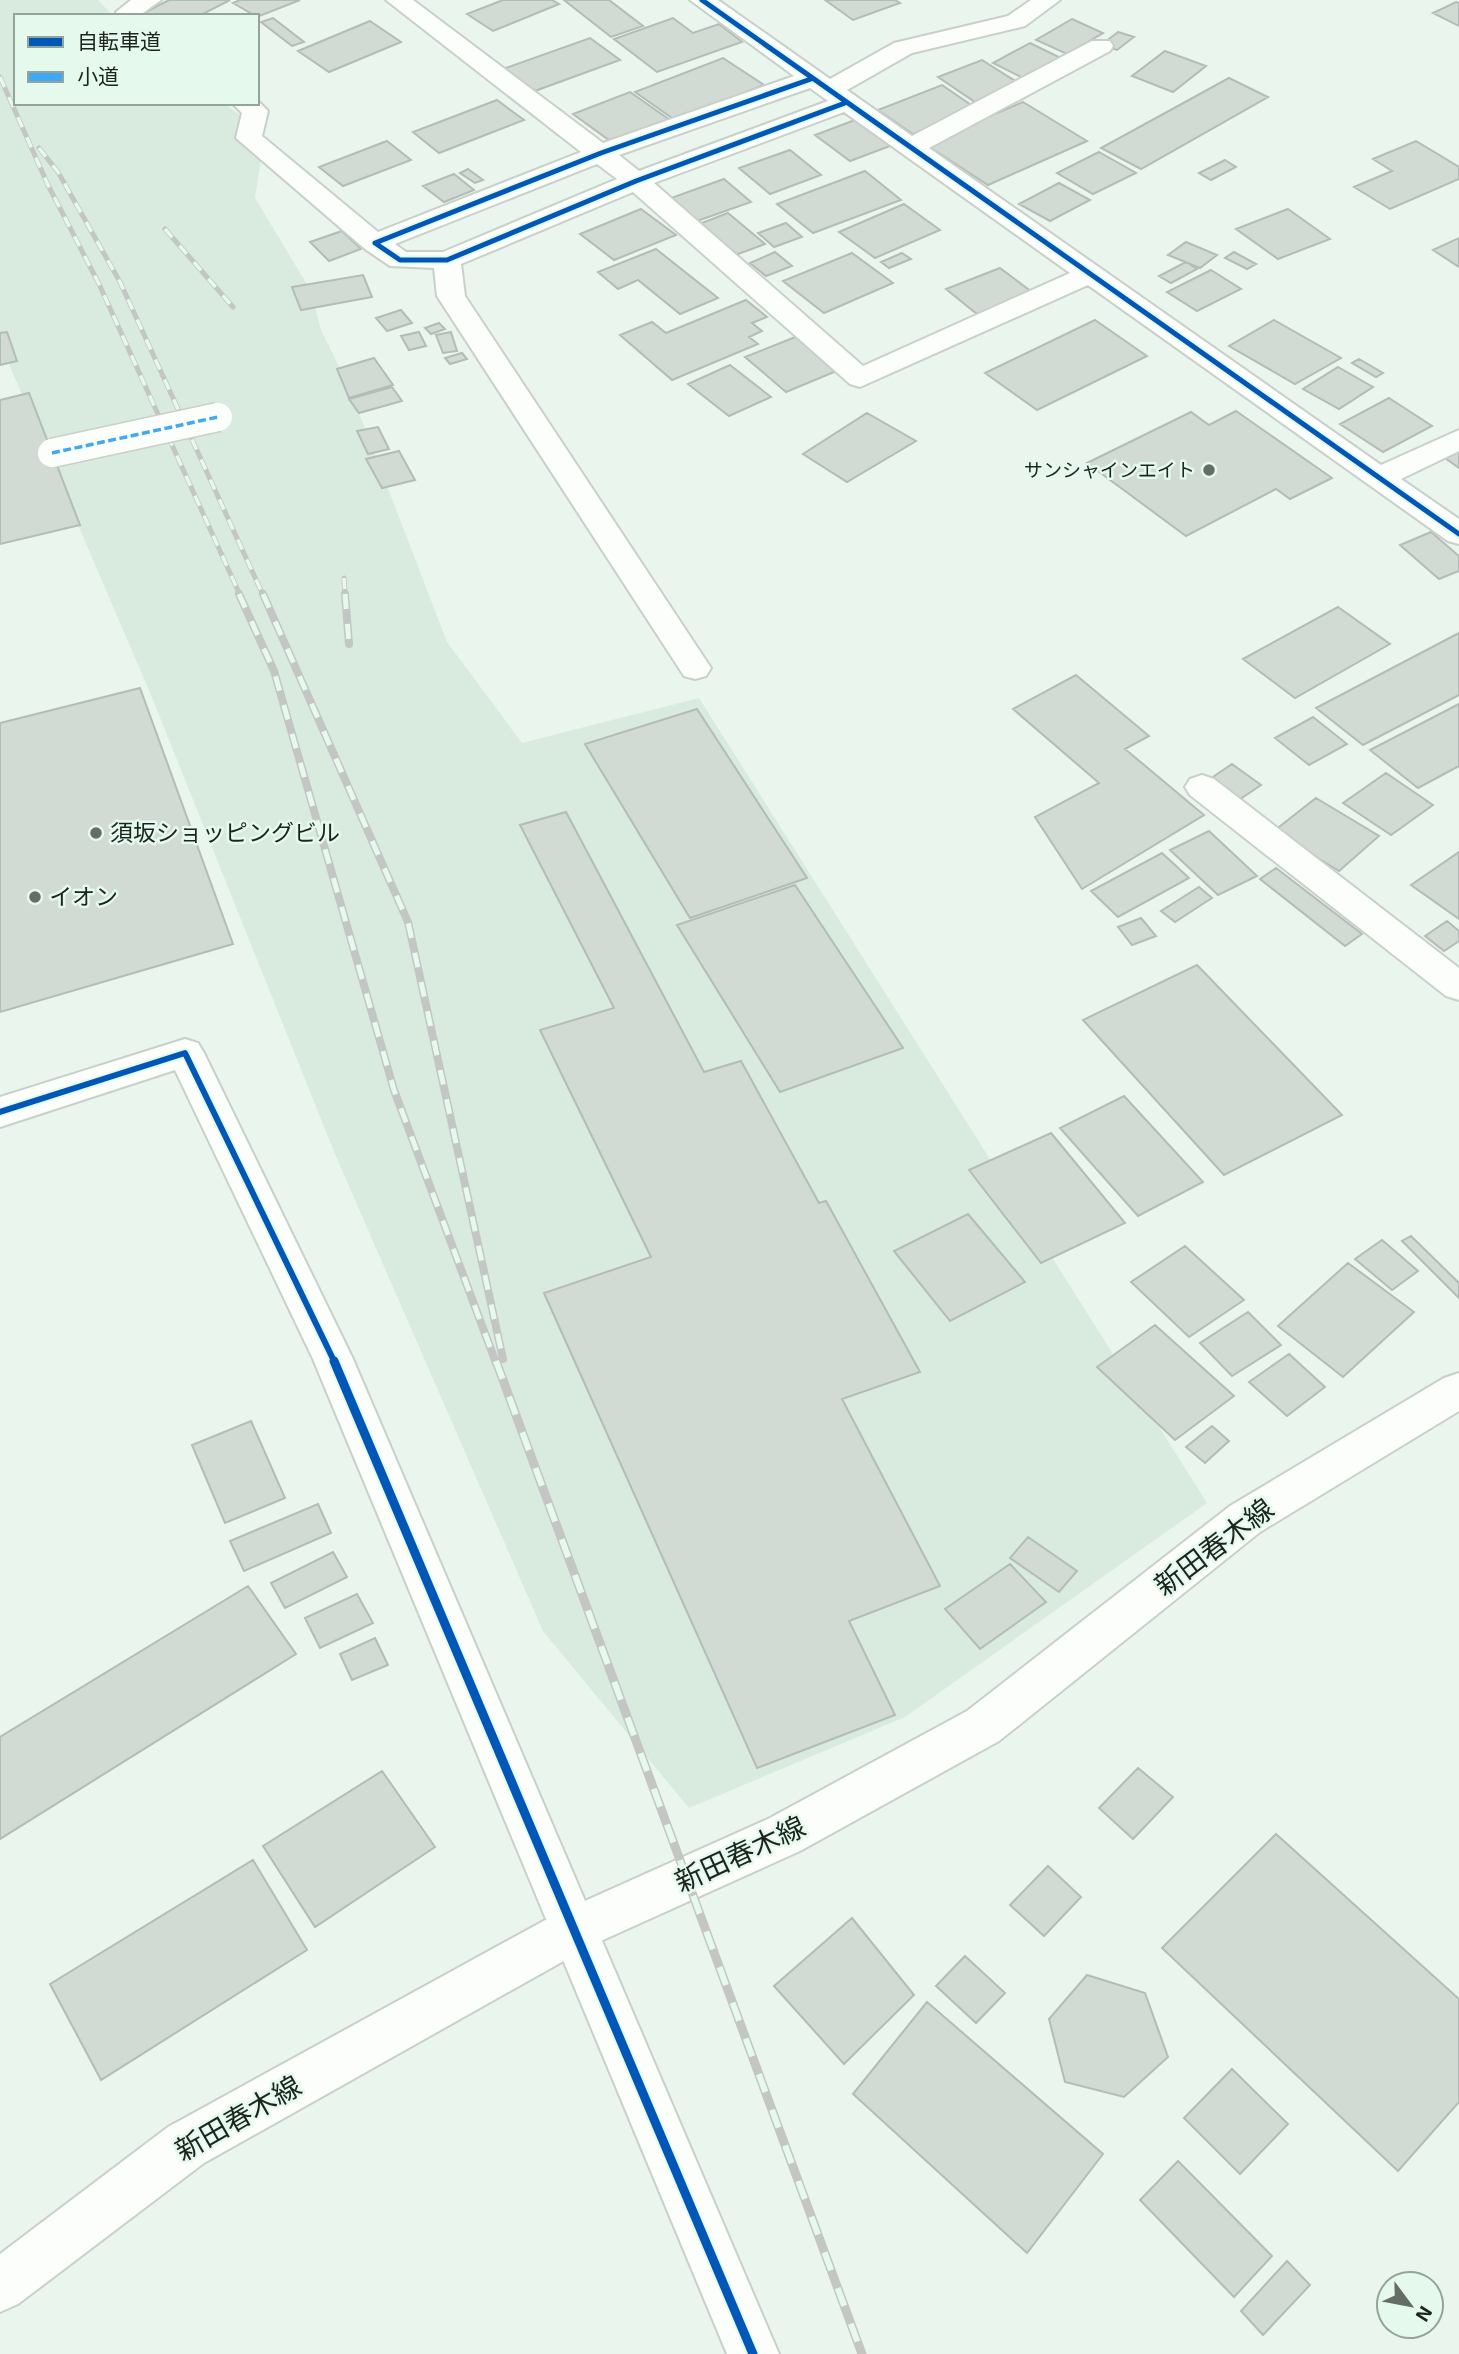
<svg xmlns="http://www.w3.org/2000/svg" width="1459" height="2354" font-family="'Exo 2','Noto Sans JP',sans-serif">
<style>
.built{fill:#d8ebde}
.building{fill:#d2dad4;stroke:#b3bcb6;stroke-width:2}
.lines{fill:none;stroke-linecap:round;stroke-linejoin:round}
.minor-casing{stroke:#c8d0ca;stroke-width:4}
.major-casing{stroke:#c8d0ca;stroke-width:4}
.minor{fill:#fcfefc;fill-rule:evenodd}
.major{fill:#fcfefc;fill-rule:evenodd}
.rail-far2-casing{stroke:#c4c6c4;stroke-width:5}
.rail-far1-casing{stroke:#c4c6c4;stroke-width:8}
.rail-casing{stroke:#c4c6c4;stroke-width:9}
.rail-far2{stroke:#e5faec;stroke-width:3.5;stroke-dasharray:11;stroke-linecap:butt}
.rail-far1{stroke:#e5faec;stroke-width:5;stroke-dasharray:15;stroke-linecap:butt}
.rail{stroke:#e5faec;stroke-width:6;stroke-dasharray:19;stroke-linecap:butt}
.minor-bridge-casing{stroke:#c8d0ca;stroke-width:31;stroke-linecap:butt}
.minor-bridge{stroke:#fcfefc;stroke-width:28}
.quiet{stroke:#3fa9f5;stroke-width:3.5;stroke-dasharray:8 3.5;stroke-linecap:butt}
.cycleway-far2-casing{stroke:#e5faec;stroke-width:9}
.cycleway-far1-casing{stroke:#e5faec;stroke-width:10}
.cycleway-casing{stroke:#e5faec;stroke-width:13}
.cycleway-far2{stroke:#0057b8;stroke-width:5}
.cycleway-far1{stroke:#0057b8;stroke-width:6}
.cycleway{stroke:#0057b8;stroke-width:9}
.poi-dot{fill:#646d67;stroke:#e5faec;stroke-width:2.5}
.labels{text-anchor:middle;stroke-width:5;stroke-linejoin:round;paint-order:stroke}
.far-poi-label{font-size:19px;fill:#1c241f;stroke:#e5faec;text-anchor:end}
.poi-label{font-size:23px;fill:#1c241f;stroke:#e5faec;text-anchor:start}
.near-street-label{font-size:28px;fill:#1c241f;stroke:#e5faec}
</style>
<rect width="100%" height="100%" fill="#eaf5ed"/>
<!-- built -->
<path class="built" d="M 0,0 L 98,0 L 113,16 L 16,16 L 16,103 L 224,103 L 256,127 L 262,152 L 255,198 L 311,291 L 321,330 L 349,387 L 447,642 L 522,743 L 699,698 L 1207,1503 L 905,1717 L 689,1808 L 543,1631 L 335,1154 L 151,695 L 0,343 Z"/>
<!-- building -->
<path class="building" d="M 169,0 L 230,0 L 199,16 L 138,16 Z
M 240,0 L 300,0 L 257,17 L 233,3 Z
M 503,0 L 552,0 L 559,4 L 493,31 L 467,14 Z
M 564,0 L 609,0 L 643,26 L 611,37 Z
M 825,0 L 895,0 L 900,3 L 853,20 Z
M 1456,2 L 1459,3 L 1459,26 L 1433,13 Z
M 273,18 L 304,42 L 292,46 L 261,22 Z
M 673,18 L 693,33 L 719,24 L 742,42 L 657,72 L 614,39 Z
M 1072,19 L 1103,33 L 1067,54 L 1036,40 Z
M 370,21 L 401,42 L 329,72 L 298,51 Z
M 1118,32 L 1134,37 L 1117,50 L 1101,45 Z
M 590,38 L 620,60 L 532,92 L 503,69 Z
M 1030,43 L 1063,59 L 1025,79 L 993,63 Z
M 1165,51 L 1206,66 L 1173,92 L 1132,76 Z
M 723,58 L 764,85 L 675,120 L 635,92 Z
M 982,60 L 1020,84 L 975,102 L 938,77 Z
M 1229,78 L 1268,97 L 1141,169 L 1101,148 Z
M 942,85 L 977,109 L 913,134 L 878,110 Z
M 630,92 L 670,120 L 613,143 L 573,114 Z
M 497,100 L 524,120 L 439,153 L 413,132 Z
M 1023,102 L 1087,141 L 988,185 L 925,144 Z
M 855,120 L 890,146 L 850,161 L 815,135 Z
M 387,141 L 411,160 L 343,186 L 319,167 Z
M 1416,141 L 1459,167 L 1459,179 L 1390,209 L 1354,187 L 1392,171 L 1373,159 Z
M 790,150 L 821,175 L 770,194 L 739,168 Z
M 1099,152 L 1136,173 L 1093,194 L 1057,173 Z
M 1225,160 L 1236,167 L 1211,180 L 1199,173 Z
M 468,169 L 483,180 L 475,183 L 460,173 Z
M 865,171 L 901,200 L 813,233 L 777,204 Z
M 454,174 L 474,190 L 444,202 L 423,186 Z
M 724,179 L 751,202 L 697,221 L 671,198 Z
M 1059,183 L 1090,200 L 1050,221 L 1019,204 Z
M 904,204 L 940,230 L 875,258 L 839,232 Z
M 641,209 L 676,235 L 614,260 L 580,234 Z
M 1288,209 L 1330,239 L 1278,259 L 1236,229 Z
M 728,213 L 765,244 L 730,257 L 694,226 Z
M 786,223 L 802,237 L 774,247 L 758,233 Z
M 342,231 L 361,249 L 329,261 L 310,242 Z
M 1459,238 L 1459,267 L 1433,250 Z
M 1186,242 L 1217,255 L 1200,268 L 1168,255 Z
M 656,249 L 718,298 L 680,314 L 638,280 L 618,289 L 598,272 Z
M 775,252 L 792,266 L 766,276 L 750,263 Z
M 1234,252 L 1256,264 L 1247,269 L 1225,258 Z
M 852,253 L 893,283 L 824,313 L 783,281 Z
M 902,253 L 911,259 L 889,268 L 881,262 Z
M 1186,262 L 1197,269 L 1171,283 L 1159,276 Z
M 1000,268 L 1032,292 L 977,314 L 946,289 Z
M 1211,270 L 1241,289 L 1197,311 L 1167,292 Z
M 363,275 L 372,297 L 301,310 L 292,287 Z
M 746,300 L 767,317 L 752,323 L 762,331 L 749,337 L 758,344 L 672,380 L 620,335 L 652,322 L 666,333 Z
M 401,310 L 412,323 L 387,331 L 376,318 Z
M 1095,320 L 1147,356 L 1037,410 L 985,373 Z
M 1274,320 L 1341,358 L 1295,384 L 1229,346 Z
M 439,323 L 445,329 L 431,334 L 425,328 Z
M 7,332 L 17,361 L 0,365 L 0,333 Z
M 419,332 L 426,346 L 409,350 L 401,336 Z
M 451,332 L 457,351 L 443,353 L 436,335 Z
M 798,336 L 839,370 L 786,392 L 745,357 Z
M 462,353 L 467,359 L 450,364 L 445,358 Z
M 374,358 L 393,385 L 349,398 L 337,369 Z
M 1359,359 L 1383,373 L 1376,377 L 1352,363 Z
M 730,365 L 771,397 L 729,416 L 688,384 Z
M 1338,367 L 1373,387 L 1339,409 L 1303,389 Z
M 392,387 L 402,401 L 359,413 L 349,399 Z
M 29,393 L 80,525 L 0,544 L 0,400 Z
M 1389,398 L 1432,426 L 1383,452 L 1340,424 Z
M 1236,411 L 1332,478 L 1290,499 L 1276,489 L 1186,536 L 1087,463 L 1191,412 L 1209,425 Z
M 867,413 L 916,441 L 847,482 L 803,454 Z
M 378,427 L 389,449 L 368,454 L 357,431 Z
M 399,451 L 415,480 L 382,488 L 366,459 Z
M 1459,452 L 1459,468 L 1445,458 Z
M 1431,532 L 1459,556 L 1459,571 L 1439,579 L 1400,545 Z
M 1338,607 L 1390,644 L 1295,698 L 1243,659 Z
M 1459,633 L 1459,695 L 1363,745 L 1316,708 Z
M 1076,675 L 1149,736 L 1125,749 L 1204,815 L 1082,889 L 1035,817 L 1099,783 L 1013,709 Z
M 140,688 L 233,944 L 0,1012 L 0,723 Z
M 1459,704 L 1459,766 L 1418,788 L 1370,750 Z
M 697,709 L 807,878 L 690,918 L 585,744 Z
M 1313,717 L 1347,744 L 1309,765 L 1275,738 Z
M 1232,764 L 1261,785 L 1233,804 L 1204,783 Z
M 1386,773 L 1433,805 L 1391,835 L 1343,803 Z
M 1316,798 L 1379,836 L 1339,871 L 1274,831 Z
M 566,812 L 704,1072 L 741,1061 L 819,1203 L 826,1201 L 920,1372 L 842,1399 L 940,1586 L 849,1621 L 895,1715 L 757,1768 L 544,1293 L 651,1257 L 540,1030 L 614,1008 L 520,825 Z
M 1209,831 L 1257,876 L 1218,895 L 1170,850 Z
M 1459,852 L 1459,919 L 1411,885 Z
M 1162,853 L 1189,878 L 1118,917 L 1091,891 Z
M 1276,868 L 1362,934 L 1345,946 L 1260,879 Z
M 795,885 L 903,1048 L 780,1092 L 677,925 Z
M 1199,887 L 1212,898 L 1175,922 L 1161,911 Z
M 1141,918 L 1156,936 L 1132,945 L 1118,927 Z
M 1447,921 L 1459,931 L 1459,941 L 1444,951 L 1425,936 Z
M 1197,965 L 1342,1115 L 1224,1175 L 1083,1020 Z
M 1124,1096 L 1203,1182 L 1138,1216 L 1060,1128 Z
M 1051,1133 L 1125,1223 L 1041,1263 L 969,1170 Z
M 968,1214 L 1025,1282 L 950,1321 L 894,1251 Z
M 1411,1236 L 1459,1283 L 1459,1298 L 1402,1241 Z
M 1382,1240 L 1418,1271 L 1392,1290 L 1355,1259 Z
M 1185,1246 L 1244,1300 L 1189,1337 L 1131,1282 Z
M 1348,1263 L 1414,1312 L 1343,1377 L 1278,1326 Z
M 1248,1312 L 1281,1345 L 1232,1376 L 1200,1343 Z
M 1155,1325 L 1234,1396 L 1175,1440 L 1097,1367 Z
M 1289,1354 L 1325,1387 L 1287,1416 L 1249,1382 Z
M 251,1421 L 285,1498 L 225,1523 L 192,1445 Z
M 1212,1426 L 1229,1441 L 1205,1463 L 1186,1447 Z
M 318,1504 L 331,1533 L 244,1571 L 230,1541 Z
M 1028,1537 L 1077,1571 L 1059,1592 L 1010,1558 Z
M 333,1552 L 347,1577 L 285,1608 L 271,1583 Z
M 1010,1564 L 1046,1602 L 980,1649 L 945,1609 Z
M 248,1586 L 296,1654 L 0,1839 L 0,1737 Z
M 357,1594 L 373,1623 L 320,1648 L 305,1618 Z
M 375,1638 L 388,1665 L 352,1680 L 340,1654 Z
M 1138,1768 L 1173,1797 L 1133,1839 L 1099,1808 Z
M 382,1771 L 435,1847 L 315,1927 L 263,1846 Z
M 1276,1834 L 1459,1999 L 1459,2102 L 1398,2171 L 1162,1948 Z
M 253,1860 L 307,1950 L 101,2080 L 50,1984 Z
M 1048,1866 L 1081,1897 L 1044,1936 L 1010,1905 Z
M 852,1918 L 914,1995 L 844,2064 L 774,1986 Z
M 965,1956 L 1005,1993 L 976,2023 L 936,1986 Z
M 1087,1975 L 1145,1993 L 1168,2057 L 1124,2097 L 1065,2082 L 1049,2019 Z
M 927,2002 L 1103,2154 L 1027,2253 L 853,2094 Z
M 1232,2069 L 1288,2124 L 1240,2174 L 1184,2118 Z
M 1178,2161 L 1272,2256 L 1234,2297 L 1140,2200 Z
M 1287,2261 L 1310,2285 L 1263,2335 L 1241,2311 Z"/>
<g class="lines">
<!-- minor casing -->
<g class="minor-casing">
<path id="minor" d="M 131,0 L 161,0 L 143,13 L 145,16 L 118,16 L 116,12 Z
M 386,0 L 413,0 L 603,143 L 794,76 L 690,0 L 718,0 L 830,79 L 894,43 L 1008,16 L 1031,0 L 1060,0 L 1025,26 L 912,53 L 847,90 L 912,136 L 1092,41 L 1110,41 L 1113,46 L 1110,51 L 929,148 L 1381,465 L 1459,430 L 1459,451 L 1401,479 L 1459,519 L 1459,544 L 1448,541 L 1088,285 L 860,387 L 850,384 L 633,192 L 461,264 L 465,296 L 711,668 L 706,676 L 695,679 L 684,676 L 437,296 L 434,268 L 390,266 L 365,249 L 236,138 L 242,113 L 232,103 L 257,103 L 257,100 L 268,111 L 262,136 L 378,232 L 581,152 ZM 810,88 L 828,101 L 639,171 L 619,155 ZM 844,112 L 1070,273 L 863,366 L 654,183 ZM 597,164 L 617,179 L 443,252 L 406,252 L 395,244 Z
M 1202,775 L 1214,779 L 1459,968 L 1459,1000 L 1446,996 L 1190,795 L 1185,787 L 1190,779 Z
M 185,1039 L 198,1043 L 204,1053 L 353,1359 L 779,2354 L 727,2354 L 313,1359 L 175,1070 L 0,1127 L 0,1097 Z"/>
</g>
<!-- major casing -->
<g class="major-casing">
<path id="major" d="M 1459,1373 L 1459,1411 L 1260,1532 L 999,1741 L 800,1851 L 592,1945 L 204,2163 L 18,2304 L 0,2312 L 0,2254 L 168,2127 L 558,1913 L 768,1819 L 967,1711 L 1230,1506 L 1444,1378 Z"/>
</g>
<!-- minor -->
<use href="#minor" class="minor"/>
<!-- major -->
<use href="#major" class="major"/>
<!-- rail-far2 casing -->
<g class="rail-far2-casing">
<path id="rail-far2" d="M 0,77 L 48,185 L 99,284 L 240,595
M 39,148 L 58,172 L 120,282 L 263,595
M 165,229 L 233,307
M 344,578 L 345,595"/>
</g>
<!-- rail-far1 casing -->
<g class="rail-far1-casing">
<path id="rail-far1" d="M 239,594 L 274,671 L 394,1090 L 496,1363
M 263,594 L 408,922 L 503,1359
M 345,594 L 349,644"/>
</g>
<!-- rail casing -->
<g class="rail-casing">
<path id="rail" d="M 496,1361 L 862,2354"/>
</g>
<!-- rail-far2 -->
<use href="#rail-far2" class="rail-far2"/>
<!-- rail-far1 -->
<use href="#rail-far1" class="rail-far1"/>
<!-- rail -->
<use href="#rail" class="rail"/>
<!-- minor-bridge casing -->
<g class="minor-bridge-casing">
<path id="minor-bridge" d="M 52,453 L 218,417"/>
</g>
<!-- minor-bridge -->
<use href="#minor-bridge" class="minor-bridge"/>
<!-- quiet -->
<path class="quiet" d="M 52,453 L 218,417"/>
<!-- cycleway-far2 casing -->
<g class="cycleway-far2-casing">
<path id="cycleway-far2" d="M 702,0 L 1459,534
M 811,79 L 601,153 L 375,243 L 400,260 L 447,260 L 636,181 L 845,103"/>
</g>
<!-- cycleway-far1 casing -->
<g class="cycleway-far1-casing">
<path id="cycleway-far1" d="M 0,1112 L 185,1053 L 335,1363"/>
</g>
<!-- cycleway casing -->
<g class="cycleway-casing">
<path id="cycleway" d="M 334,1361 L 753,2354"/>
</g>
<!-- cycleway-far2 -->
<use href="#cycleway-far2" class="cycleway-far2"/>
<!-- cycleway-far1 -->
<use href="#cycleway-far1" class="cycleway-far1"/>
<!-- cycleway -->
<use href="#cycleway" class="cycleway"/>
</g>
<!-- markers -->
<g class="poi-dot">
<circle cx="1209" cy="470" r="7"/>
<circle cx="96" cy="833" r="7"/>
<circle cx="35" cy="897" r="7"/>
</g>
<g class="labels">
<!-- far-poi labels -->
<g class="far-poi-label">
<text x="1195" y="477">サンシャインエイト</text>
</g>
<!-- poi labels -->
<g class="poi-label">
<text x="110" y="841">須坂ショッピングビル</text>
<text x="49" y="905">イオン</text>
</g>
<!-- near-street labels -->
<g class="near-street-label">
<text transform="translate(1214 1547) rotate(-37)" y="10">新田春木線</text>
<text transform="translate(740 1854) rotate(-25)" y="10">新田春木線</text>
<text transform="translate(238 2118) rotate(-30)" y="10">新田春木線</text>
</g>
</g>
<!-- legend -->
<rect x="14" y="14" width="245" height="91" fill="#e5faec" stroke="#95a49a" stroke-width="2"/>
<rect x="28" y="37" width="35" height="10" fill="#0057b8" stroke="#95a49a" stroke-width="2"/>
<text x="77" y="49" font-size="21" fill="#1c241f">自転車道</text>
<rect x="28" y="72" width="35" height="10" fill="#3fa9f5" stroke="#95a49a" stroke-width="2"/>
<text x="77" y="84" font-size="21" fill="#1c241f">小道</text>
<!-- north arrow -->
<g transform="translate(1410 2305) rotate(122)"><circle r="33" fill="#e5faec" stroke="#95a49a" stroke-width="2"/>
<path d="M0-5L12 26L0 18L-12 26Z" fill="#646d67"/>
<text y="-10" font-size="19" font-weight="bold" text-anchor="middle" fill="#1c241f">N</text>
</g>
</svg>
